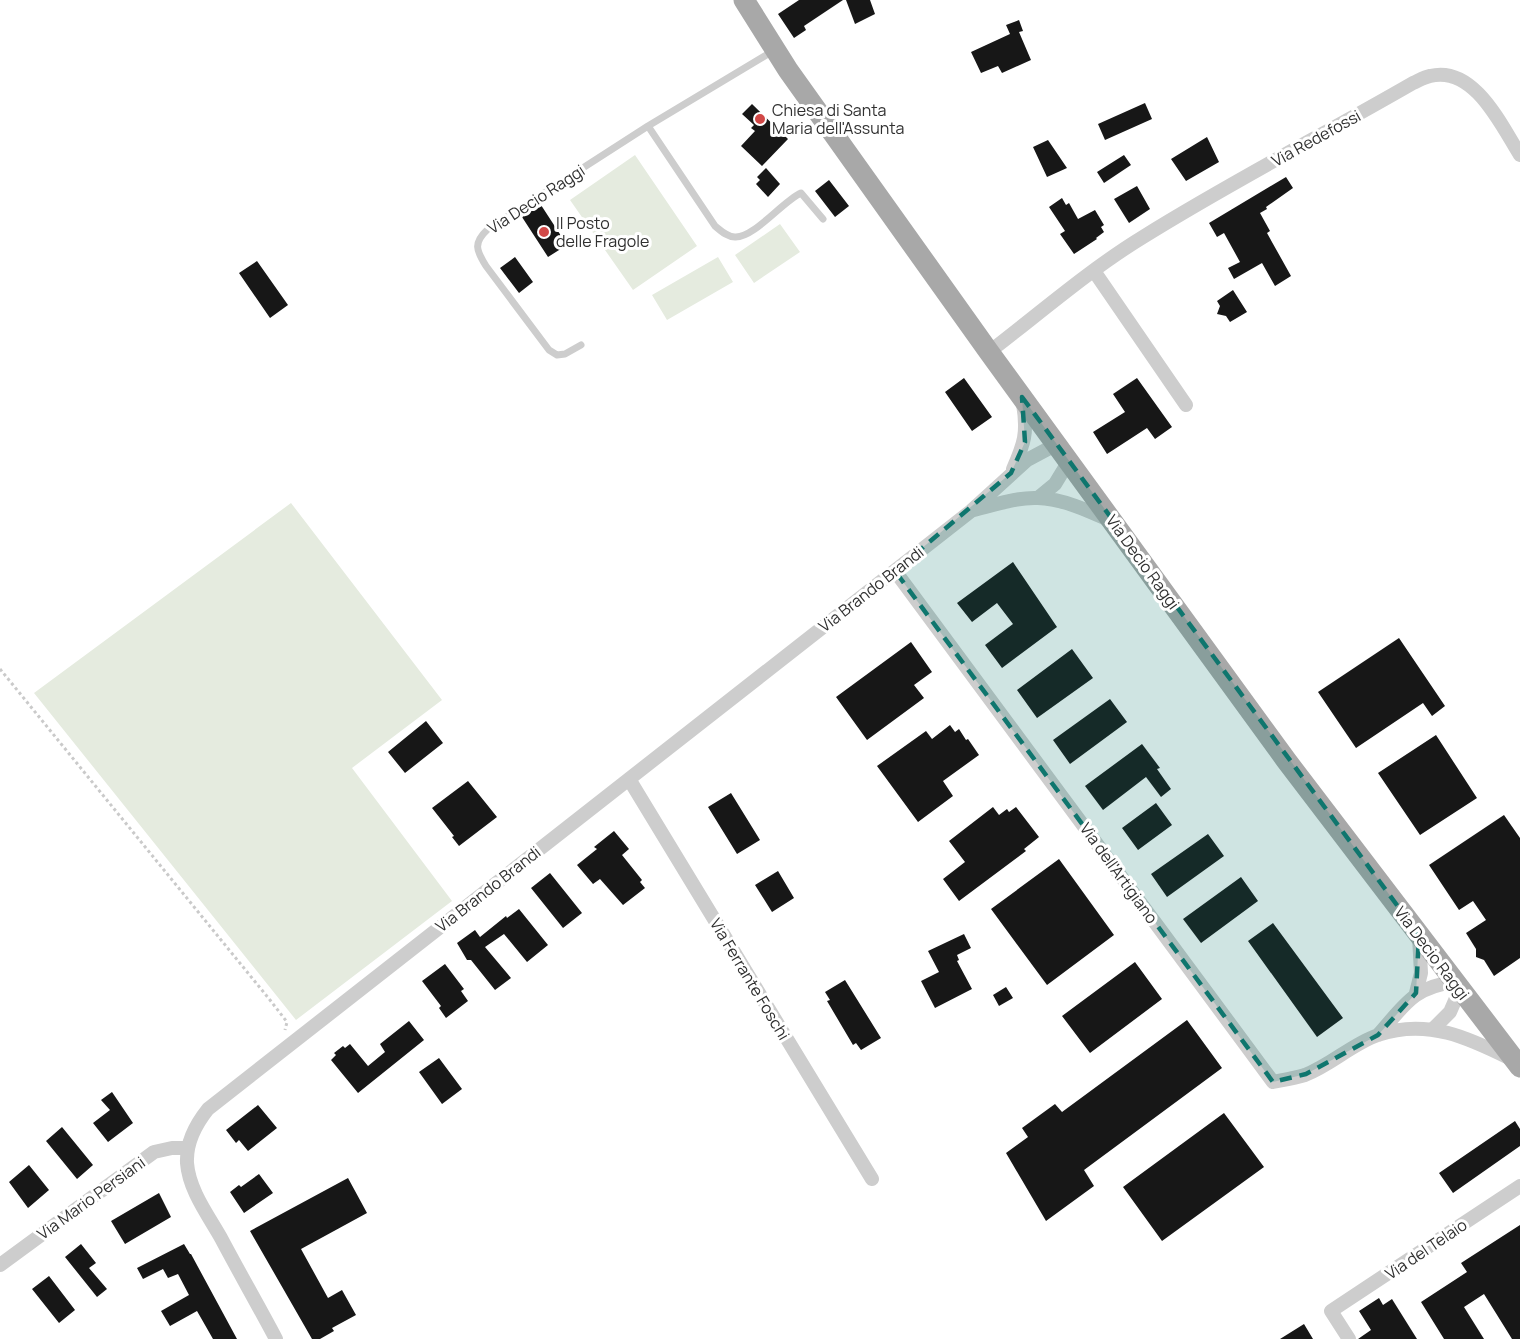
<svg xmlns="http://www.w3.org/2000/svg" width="1520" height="1339" font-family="Manrope,sans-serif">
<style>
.green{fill:#e5ebdf}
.building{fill:#171717}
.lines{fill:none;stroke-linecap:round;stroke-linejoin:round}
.path{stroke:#cacaca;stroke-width:3;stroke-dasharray:3 3;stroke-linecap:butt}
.lane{stroke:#cdcdcd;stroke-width:7}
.street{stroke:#cdcdcd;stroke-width:14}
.primary{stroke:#a8a8a8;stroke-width:21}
.marked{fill:#0f766e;fill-opacity:0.2;stroke:#0f766e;stroke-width:4.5;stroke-dasharray:12 8;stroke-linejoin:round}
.poi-dot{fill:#d14847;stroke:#fff;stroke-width:2}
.labels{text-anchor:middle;stroke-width:6;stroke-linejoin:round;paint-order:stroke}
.poi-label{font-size:16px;fill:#303030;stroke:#fff;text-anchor:start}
.street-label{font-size:16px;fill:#303030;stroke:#fff}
</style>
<rect width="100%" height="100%" fill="#fff"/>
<!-- green -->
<path class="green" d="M 635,155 L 697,246 L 633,290 L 570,200 Z
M 780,224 L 800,252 L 754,283 L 735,255 Z
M 718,257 L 733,282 L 667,320 L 652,295 Z
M 291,503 L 442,700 L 352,768 L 452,901 L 296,1020 L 34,693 Z"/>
<!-- building -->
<path class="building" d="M 799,0 L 843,0 L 804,26 L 806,30 L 794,38 L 778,14 Z
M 846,0 L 870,0 L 875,14 L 855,24 Z
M 1019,20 L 1023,31 L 1019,32 L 1031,60 L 1002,73 L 998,66 L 981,73 L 971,52 L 1010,34 L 1006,25 Z
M 1145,103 L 1152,119 L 1105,140 L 1098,124 Z
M 752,104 L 788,139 L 762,166 L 741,146 L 755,131 L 751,128 L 754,125 L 742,114 Z
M 1207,137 L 1219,162 L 1186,181 L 1171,159 Z
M 1048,140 L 1067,168 L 1047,177 L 1033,147 Z
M 1124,155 L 1131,165 L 1104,183 L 1097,172 Z
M 766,168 L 780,184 L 768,197 L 756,184 L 760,180 L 757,177 Z
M 1286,177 L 1293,188 L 1266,207 L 1267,209 L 1260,213 L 1270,231 L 1267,233 L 1291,276 L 1275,286 L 1262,263 L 1234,279 L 1228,268 L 1240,262 L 1224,233 L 1217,237 L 1209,223 Z
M 829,180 L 849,206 L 835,217 L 815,191 Z
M 1137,186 L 1150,209 L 1129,223 L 1114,199 Z
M 1062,198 L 1066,205 L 1069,203 L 1078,219 L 1095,210 L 1104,225 L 1101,227 L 1104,232 L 1096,238 L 1097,239 L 1074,254 L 1060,234 L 1065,231 L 1049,207 Z
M 541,205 L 567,245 L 548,257 L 522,217 Z
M 515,257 L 533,282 L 519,293 L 500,268 Z
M 257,261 L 288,305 L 270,318 L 239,273 Z
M 1233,290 L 1247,312 L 1230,322 L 1226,316 L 1217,314 L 1220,306 L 1217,301 Z
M 964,378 L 992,417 L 972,431 L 945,392 Z
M 1137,378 L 1172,427 L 1155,439 L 1147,428 L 1107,454 L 1093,432 L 1125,412 L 1113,394 Z
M 1013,562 L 1057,627 L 1002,668 L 985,645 L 1013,624 L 997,603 L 972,622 L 957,603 Z
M 1399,638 L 1445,706 L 1432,716 L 1423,703 L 1356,748 L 1318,692 Z
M 911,642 L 932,672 L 914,685 L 924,698 L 867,740 L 836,697 Z
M 1072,649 L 1093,678 L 1037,718 L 1017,690 Z
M 1110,699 L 1127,722 L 1070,764 L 1053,740 Z
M 426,721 L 443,743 L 405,773 L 388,752 Z
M 950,725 L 955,732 L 959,729 L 966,740 L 968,739 L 979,755 L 943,781 L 953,796 L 918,822 L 877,766 L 926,731 L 932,739 Z
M 1436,735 L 1477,798 L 1420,835 L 1378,773 Z
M 1142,744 L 1160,768 L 1157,769 L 1171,789 L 1161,797 L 1146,777 L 1103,810 L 1085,786 Z
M 468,781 L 497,817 L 459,846 L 452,837 L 454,836 L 432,808 Z
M 731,793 L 760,840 L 737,854 L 708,807 Z
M 1156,803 L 1172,825 L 1138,850 L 1122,828 Z
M 993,807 L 999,815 L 1007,809 L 1009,812 L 1016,807 L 1039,837 L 1024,849 L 1026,851 L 959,901 L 943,879 L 965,862 L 949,841 Z
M 1504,815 L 1520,838 L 1520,958 L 1494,976 L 1484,960 L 1476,957 L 1476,949 L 1466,933 L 1486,920 L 1473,901 L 1459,910 L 1429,865 Z
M 614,831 L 629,849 L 622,855 L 642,880 L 640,882 L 645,888 L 623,905 L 600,879 L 593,884 L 577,865 L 597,849 L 594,847 Z
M 1208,834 L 1224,856 L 1167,897 L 1151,874 Z
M 1059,859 L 1114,935 L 1047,985 L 991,909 Z
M 778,871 L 794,898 L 772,912 L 755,885 Z
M 550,873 L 582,913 L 563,928 L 531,888 Z
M 1241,877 L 1258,901 L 1201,943 L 1183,919 Z
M 519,909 L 548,945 L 527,962 L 504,934 L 485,947 L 511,978 L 495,990 L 471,960 L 467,960 L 457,943 L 475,930 L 480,937 L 506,916 L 507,918 Z
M 1273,923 L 1343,1018 L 1317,1037 L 1248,941 Z
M 964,934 L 971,948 L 957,955 L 959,960 L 957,961 L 972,989 L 935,1008 L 921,981 L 939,972 L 928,951 Z
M 1135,962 L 1162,999 L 1090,1053 L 1062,1016 Z
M 445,964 L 464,989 L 461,991 L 468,1001 L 446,1018 L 439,1008 L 441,1006 L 422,981 Z
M 845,980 L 881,1038 L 861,1050 L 856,1043 L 853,1045 L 827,1001 L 830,1000 L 825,992 Z
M 1006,987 L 1013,998 L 999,1006 L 993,995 Z
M 1187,1020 L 1222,1068 L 1084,1170 L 1094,1186 L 1046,1221 L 1006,1153 L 1028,1137 L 1022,1128 L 1055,1104 L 1062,1112 Z
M 409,1021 L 424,1040 L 358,1093 L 331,1060 L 336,1055 L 334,1053 L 343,1046 L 345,1048 L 350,1044 L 368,1066 L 385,1052 L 380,1044 Z
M 439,1058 L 462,1089 L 442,1104 L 419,1072 Z
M 112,1092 L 133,1123 L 108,1142 L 93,1123 L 110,1110 L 101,1100 Z
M 258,1105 L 277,1128 L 248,1151 L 239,1140 L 236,1143 L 226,1130 Z
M 1224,1113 L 1264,1167 L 1162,1241 L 1123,1187 Z
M 1515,1121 L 1520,1129 L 1520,1146 L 1453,1193 L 1439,1173 Z
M 62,1127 L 93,1165 L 77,1179 L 46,1141 Z
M 29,1165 L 49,1190 L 28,1208 L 9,1182 Z
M 259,1174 L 273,1193 L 244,1213 L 230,1192 L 239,1185 L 241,1187 Z
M 348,1178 L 367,1213 L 301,1249 L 328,1298 L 342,1290 L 356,1315 L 332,1328 L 334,1331 L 320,1339 L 312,1339 L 250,1231 Z
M 159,1193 L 171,1217 L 125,1244 L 111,1221 Z
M 1520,1225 L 1520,1339 L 1512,1339 L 1484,1294 L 1464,1307 L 1484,1339 L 1444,1339 L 1421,1302 L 1467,1272 L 1461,1263 Z
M 81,1244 L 96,1263 L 89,1268 L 107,1289 L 97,1297 L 65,1257 Z
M 184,1244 L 190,1254 L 191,1254 L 237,1339 L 213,1339 L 197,1311 L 170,1326 L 161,1311 L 189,1295 L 178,1274 L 168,1278 L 163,1269 L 143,1279 L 137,1268 Z
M 49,1276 L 75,1310 L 59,1323 L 32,1289 Z
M 1379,1298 L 1383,1305 L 1392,1299 L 1417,1339 L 1358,1339 L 1371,1330 L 1359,1311 Z
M 1304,1324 L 1313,1339 L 1280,1339 Z"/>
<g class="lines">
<!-- path -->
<path class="path" d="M 0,669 L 270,1000 L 287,1022 L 285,1030"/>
<!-- lane -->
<path class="lane" d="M 773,51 L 648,126 L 715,226 C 721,231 727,237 735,237 C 754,238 783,201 801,193 L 823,219
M 581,345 L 565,354 L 557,355 L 549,350 L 486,266 C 476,250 473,243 488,229 L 648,126"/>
<!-- street -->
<path class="street" d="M 1094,271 L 1186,405
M 989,352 C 1040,313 1089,270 1143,237 C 1231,182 1323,135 1413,83 C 1418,81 1424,77 1430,76 C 1474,65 1501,125 1520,155
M 1013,469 C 1024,444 1028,433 1023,404
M 1038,498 L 1055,484 L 1069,461
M 974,510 C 995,505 1017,497 1038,498 C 1063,499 1087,510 1109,520
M 895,571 L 1273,1082 C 1283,1080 1295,1078 1305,1075 C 1331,1065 1352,1044 1378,1035 C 1427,1018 1469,1038 1511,1059
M 629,779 L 872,1179
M 1416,993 L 1421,973 L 1419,936
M 1433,1029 L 1450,1012 L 1460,989
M 1378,1035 C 1404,1006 1413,987 1454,982
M 0,1265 L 154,1152 L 172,1148 L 188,1148
M 276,1339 C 258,1305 239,1272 221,1238 C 208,1215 189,1190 187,1163 C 186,1142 196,1124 208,1109 L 971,511 L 1027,460 L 1057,444
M 1349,1339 L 1331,1311 L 1520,1186"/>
<!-- primary -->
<path class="primary" d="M 744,0 L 788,70 L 989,352 L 1286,760 L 1520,1067"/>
</g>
<!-- marked area -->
<path class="marked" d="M 1022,397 L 1419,935 L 1416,993 L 1378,1035 L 1306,1074 L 1273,1082 L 895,571 L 1011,473 L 1025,442 Z"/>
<!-- markers -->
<g class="poi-dot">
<circle cx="760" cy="119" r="6"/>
<circle cx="544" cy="232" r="6"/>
</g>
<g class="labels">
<!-- poi labels -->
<g class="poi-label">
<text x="772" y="116">Chiesa di Santa<tspan x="772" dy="18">Maria dell'Assunta</tspan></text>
<text x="556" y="229">Il Posto<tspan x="556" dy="18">delle Fragole</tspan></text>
</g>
<!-- street labels -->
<g class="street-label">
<text transform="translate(1316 138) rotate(-29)" y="6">Via Redefossi</text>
<text transform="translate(536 199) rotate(-33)" y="6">Via Decio Raggi</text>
<text transform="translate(1143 562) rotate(54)" y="6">Via Decio Raggi</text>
<text transform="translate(871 589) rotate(-38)" y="6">Via Brando Brandi</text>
<text transform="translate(1119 873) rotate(54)" y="6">Via dell'Artigiano</text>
<text transform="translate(488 889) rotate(-38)" y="6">Via Brando Brandi</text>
<text transform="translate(1432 953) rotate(53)" y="6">Via Decio Raggi</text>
<text transform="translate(750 979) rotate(59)" y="6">Via Ferrante Foschi</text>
<text transform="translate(91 1198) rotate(-36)" y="6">Via Mario Persiani</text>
<text transform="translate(1426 1249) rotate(-34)" y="6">Via del Telaio</text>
</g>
</g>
</svg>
